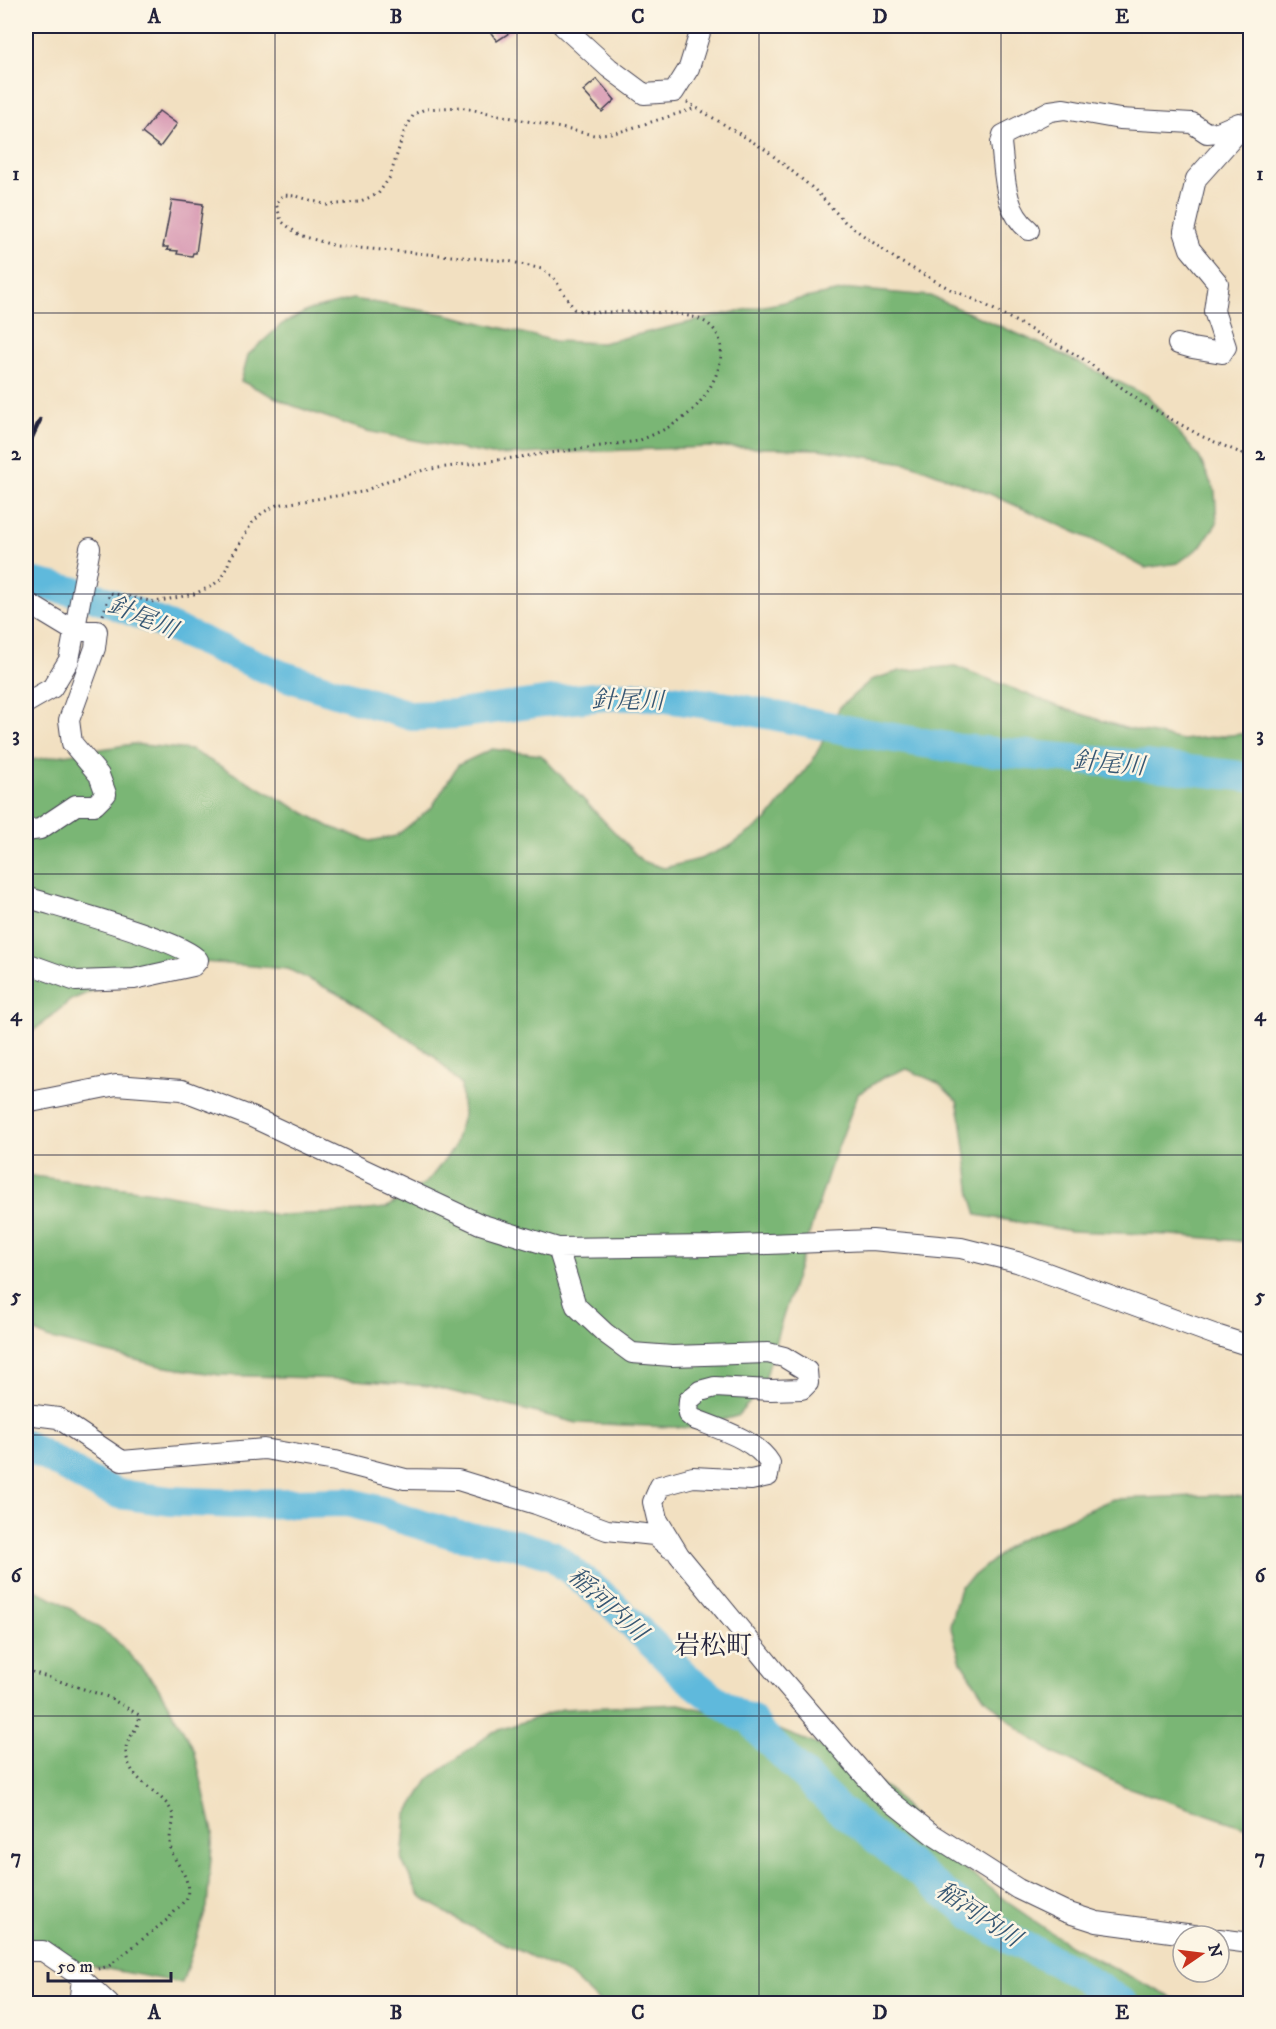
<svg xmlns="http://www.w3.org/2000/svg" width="1276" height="2029" font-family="'IM FELL DW Pica','Noto Serif JP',serif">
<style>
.forest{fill:#7ab675;stroke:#4e6c58;stroke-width:1.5}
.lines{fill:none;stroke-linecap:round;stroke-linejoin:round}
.river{stroke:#5fb9dc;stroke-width:30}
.building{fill:#d89ab3}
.minor-casing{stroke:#413e4f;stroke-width:22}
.path{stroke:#413e4f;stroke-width:3;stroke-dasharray:1.5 4.5;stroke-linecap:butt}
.minor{stroke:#fff;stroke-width:20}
.rail{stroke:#22223b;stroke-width:4.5}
.grid{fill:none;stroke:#22223b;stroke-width:1.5;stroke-opacity:0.55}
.labels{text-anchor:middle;stroke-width:5;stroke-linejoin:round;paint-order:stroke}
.water-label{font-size:24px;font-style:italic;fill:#375773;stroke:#fcf5e5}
.quarter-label{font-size:26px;fill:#22223b;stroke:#fcf5e5}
.neatline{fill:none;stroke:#22223b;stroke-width:2}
.grid-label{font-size:20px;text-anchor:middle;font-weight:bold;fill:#22223b}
</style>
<rect width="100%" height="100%" fill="#fcf5e5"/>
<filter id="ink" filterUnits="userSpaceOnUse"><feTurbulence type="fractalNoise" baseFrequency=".0167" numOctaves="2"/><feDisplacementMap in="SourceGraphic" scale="12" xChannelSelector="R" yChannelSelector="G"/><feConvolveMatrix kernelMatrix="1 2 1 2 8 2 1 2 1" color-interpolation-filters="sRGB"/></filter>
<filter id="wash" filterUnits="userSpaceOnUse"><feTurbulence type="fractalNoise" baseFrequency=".008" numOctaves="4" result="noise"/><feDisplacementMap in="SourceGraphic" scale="24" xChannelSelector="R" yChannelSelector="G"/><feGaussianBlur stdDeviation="1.35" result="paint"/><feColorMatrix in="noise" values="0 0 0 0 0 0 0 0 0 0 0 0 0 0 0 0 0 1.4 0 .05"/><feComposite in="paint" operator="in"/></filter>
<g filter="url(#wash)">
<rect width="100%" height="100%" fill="#f2e0c1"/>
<!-- forest -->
<path class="forest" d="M 851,289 L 930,296 L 1034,341 L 1148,396 L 1199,457 L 1215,492 L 1217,523 L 1200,547 L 1178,563 L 1145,568 L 1095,541 L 990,494 L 911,464 L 819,449 L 710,447 L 492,455 L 367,431 L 291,405 L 241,381 L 248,355 L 282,324 L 309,310 L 353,299 L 445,314 L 555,341 L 602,343 L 729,313 Z
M 955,666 L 1060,707 L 1125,728 L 1182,740 L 1250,733 L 1250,1242 L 1172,1235 L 1071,1231 L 977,1215 L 971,1195 L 962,1125 L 957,1101 L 938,1083 L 907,1069 L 884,1077 L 858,1094 L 829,1171 L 777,1336 L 763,1388 L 737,1416 L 694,1428 L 577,1423 L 430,1386 L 343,1379 L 220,1375 L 160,1366 L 47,1338 L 26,1327 L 26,1175 L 153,1192 L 277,1215 L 340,1213 L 386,1208 L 428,1181 L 453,1149 L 463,1116 L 461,1085 L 433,1055 L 346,998 L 288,969 L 167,959 L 71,1000 L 26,1037 L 26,761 L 133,744 L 191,750 L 330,827 L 370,841 L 396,836 L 432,807 L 458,765 L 492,749 L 541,755 L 642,861 L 664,868 L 700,859 L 730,846 L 768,819 L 813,760 L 840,707 L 871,680 L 900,671 Z
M 1227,1495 L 1250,1498 L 1250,1829 L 1124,1786 L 1055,1754 L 1017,1727 L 984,1697 L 961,1662 L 950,1625 L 960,1587 L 1015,1542 L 1113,1499 Z
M 26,1586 L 59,1601 L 115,1639 L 156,1684 L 194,1749 L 213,1832 L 207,1907 L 182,1983 L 26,1954 Z
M 679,1704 L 766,1725 L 818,1745 L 891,1791 L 946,1854 L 1010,1904 L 1071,1946 L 1174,1999 L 1197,2003 L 600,2003 L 571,1976 L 459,1921 L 419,1895 L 402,1861 L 406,1816 L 429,1779 L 493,1732 L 562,1709 Z"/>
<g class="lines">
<!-- river -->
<path class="river" d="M 26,581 L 90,595 L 149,618 L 281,675 L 412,716 L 457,714 L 544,702 L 604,696 L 651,696 L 736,708 L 852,731 L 961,749 L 1144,765 L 1250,777
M 26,1445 L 95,1484 L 119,1494 L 170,1501 L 238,1504 L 347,1502 L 382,1511 L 392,1516 L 456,1535 L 515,1544 L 552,1555 L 611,1603 L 684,1675 L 708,1694 L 740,1716 L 750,1718 L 760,1732 L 835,1806 L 971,1914 L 1015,1942 L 1069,1968 L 1124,2004"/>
</g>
<g id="blocks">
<!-- building -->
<path class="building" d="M 486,26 L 520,26 L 497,41 Z
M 597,79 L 615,100 L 602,112 L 583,91 Z
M 159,111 L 177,124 L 160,147 L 142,133 Z
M 172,200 L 203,204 L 196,253 L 193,253 L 192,256 L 177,254 L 178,251 L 167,250 L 168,247 L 163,247 Z"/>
</g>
</g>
<g filter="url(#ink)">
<use href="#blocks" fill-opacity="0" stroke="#413e4f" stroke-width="1.5"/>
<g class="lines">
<!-- minor casing -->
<g class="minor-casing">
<path id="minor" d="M 563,26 L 609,68 L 644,94 L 674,92 L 689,68 L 702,26
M 1029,230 C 1003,210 1005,173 1001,143 L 1003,135 L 1050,111 L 1064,109 L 1120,119 L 1192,123 L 1207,133 L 1218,132 L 1239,123 L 1245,124
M 1178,344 L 1192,348 L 1222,353 L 1226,347 L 1214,311 L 1218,283 L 1190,249 L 1184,231 L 1196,179 L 1245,124
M 26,602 L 74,631 L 97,631 L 95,648 L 69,720 L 72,743 L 99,775 L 106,794 L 95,805 L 76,805 L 40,829 L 26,831
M 26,703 L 52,688 L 69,660 L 90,548
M 26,897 C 57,907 183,940 198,960 L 193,966 L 134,979 L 76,981 L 26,963
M 26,1103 L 116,1085 L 182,1090 L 252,1117 L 480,1224 L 558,1248 L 713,1246 L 872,1240 L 961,1248 L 1017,1262 L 1216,1335 L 1250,1346
M 558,1248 L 576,1306 L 605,1333 L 632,1353 L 672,1356 L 768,1353 L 784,1357 L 807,1371 L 808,1383 L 802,1389 L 771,1390 L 715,1387 L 700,1391 L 689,1400 L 688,1414 L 694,1419 C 719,1429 755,1439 770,1463 L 768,1476 L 751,1480 L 693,1477 L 660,1486 L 653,1502 L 657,1519 L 679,1555 L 777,1674 L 879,1792 L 932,1834 L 1018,1889 L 1066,1912 L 1097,1922 L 1201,1936
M 26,1414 L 58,1418 L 122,1461 L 264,1449 L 335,1461 L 405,1479 L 458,1480 L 536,1504 L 607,1530 L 654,1535 L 670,1548
M 1219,1939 L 1250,1943
M 26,1951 L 43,1951 L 78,1975 L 109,2004
M 79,2004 L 82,1979"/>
</g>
<!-- path -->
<path class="path" d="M 687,102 L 766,150 L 815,190 L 845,222 L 897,260 L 950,289 L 982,303 L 1082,358 L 1141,402 L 1201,436 L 1250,457
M 103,615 L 110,593 L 155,602 L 194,594 L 212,586 L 223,577 L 230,559 L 252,523 L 262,513 L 277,505 L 362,492 L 387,481 L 424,470 L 638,441 C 655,434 672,427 687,415 C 711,396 740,343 705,322 C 683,308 615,313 587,312 L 574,309 L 554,278 L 542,269 L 508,261 L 336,246 L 299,235 L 281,221 L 276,203 L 283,195 L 296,196 L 327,205 L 358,202 L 378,194 L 390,177 L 404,132 L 414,114 L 425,109 L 460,107 L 594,135 L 619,132 L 696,108
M 26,1670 L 108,1697 L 139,1715 C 141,1729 124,1738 126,1753 C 130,1783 159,1789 171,1810 C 177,1821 169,1831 170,1842 C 170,1863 192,1871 187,1898 L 168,1919 L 109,1966 L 98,1969"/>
<!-- minor -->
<use href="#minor" class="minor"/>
<!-- rail -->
<path class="rail" d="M 26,426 L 30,416
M 26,450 L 40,420"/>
</g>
</g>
<!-- grid -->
<path class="grid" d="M 275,26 L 275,2004M 517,26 L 517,2004M 759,26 L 759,2004M 1001,26 L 1001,2004M 26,313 L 1250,313M 26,594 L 1250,594M 26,874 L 1250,874M 26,1155 L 1250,1155M 26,1435 L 1250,1435M 26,1716 L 1250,1716"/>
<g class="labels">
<!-- water labels -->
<g class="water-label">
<text transform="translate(143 617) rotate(23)" y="8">針尾川</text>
<text transform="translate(628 700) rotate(1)" y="8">針尾川</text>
<text transform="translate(1109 763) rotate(5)" y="8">針尾川</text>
<text transform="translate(608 1604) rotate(42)" y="8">稲河内川</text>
<text transform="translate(979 1914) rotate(34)" y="8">稲河内川</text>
</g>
<!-- quarter labels -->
<g class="quarter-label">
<text x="713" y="1654">岩松町</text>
</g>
</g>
<!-- margin -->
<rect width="1276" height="2029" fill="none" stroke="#fcf5e5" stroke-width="66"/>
<!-- north arrow -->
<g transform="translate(1201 1954) rotate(76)"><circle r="28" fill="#fcf5e5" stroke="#a5a1a1" stroke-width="1.5"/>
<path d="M0-4.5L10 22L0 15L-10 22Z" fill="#c8321e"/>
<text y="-9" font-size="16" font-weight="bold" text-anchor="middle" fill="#22223b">N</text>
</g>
<!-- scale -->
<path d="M48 1972v9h123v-9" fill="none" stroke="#22223b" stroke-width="3"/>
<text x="57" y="1972" font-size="18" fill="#22223b" stroke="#fcf5e5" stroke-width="4.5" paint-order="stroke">50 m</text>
<rect x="33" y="33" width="1210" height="1963" class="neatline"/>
<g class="grid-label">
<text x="154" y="23">A</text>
<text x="396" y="23">B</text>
<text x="638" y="23">C</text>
<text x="880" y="23">D</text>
<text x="1122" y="23">E</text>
<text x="16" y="180">1</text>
<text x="1260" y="180">1</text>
<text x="16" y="460">2</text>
<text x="1260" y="460">2</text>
<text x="16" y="741">3</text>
<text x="1260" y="741">3</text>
<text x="16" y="1021">4</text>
<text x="1260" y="1021">4</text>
<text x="16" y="1302">5</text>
<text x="1260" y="1302">5</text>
<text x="16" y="1582">6</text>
<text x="1260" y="1582">6</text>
<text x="16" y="1863">7</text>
<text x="1260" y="1863">7</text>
<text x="154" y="2019">A</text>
<text x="396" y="2019">B</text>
<text x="638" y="2019">C</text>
<text x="880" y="2019">D</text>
<text x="1122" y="2019">E</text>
</g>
</svg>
